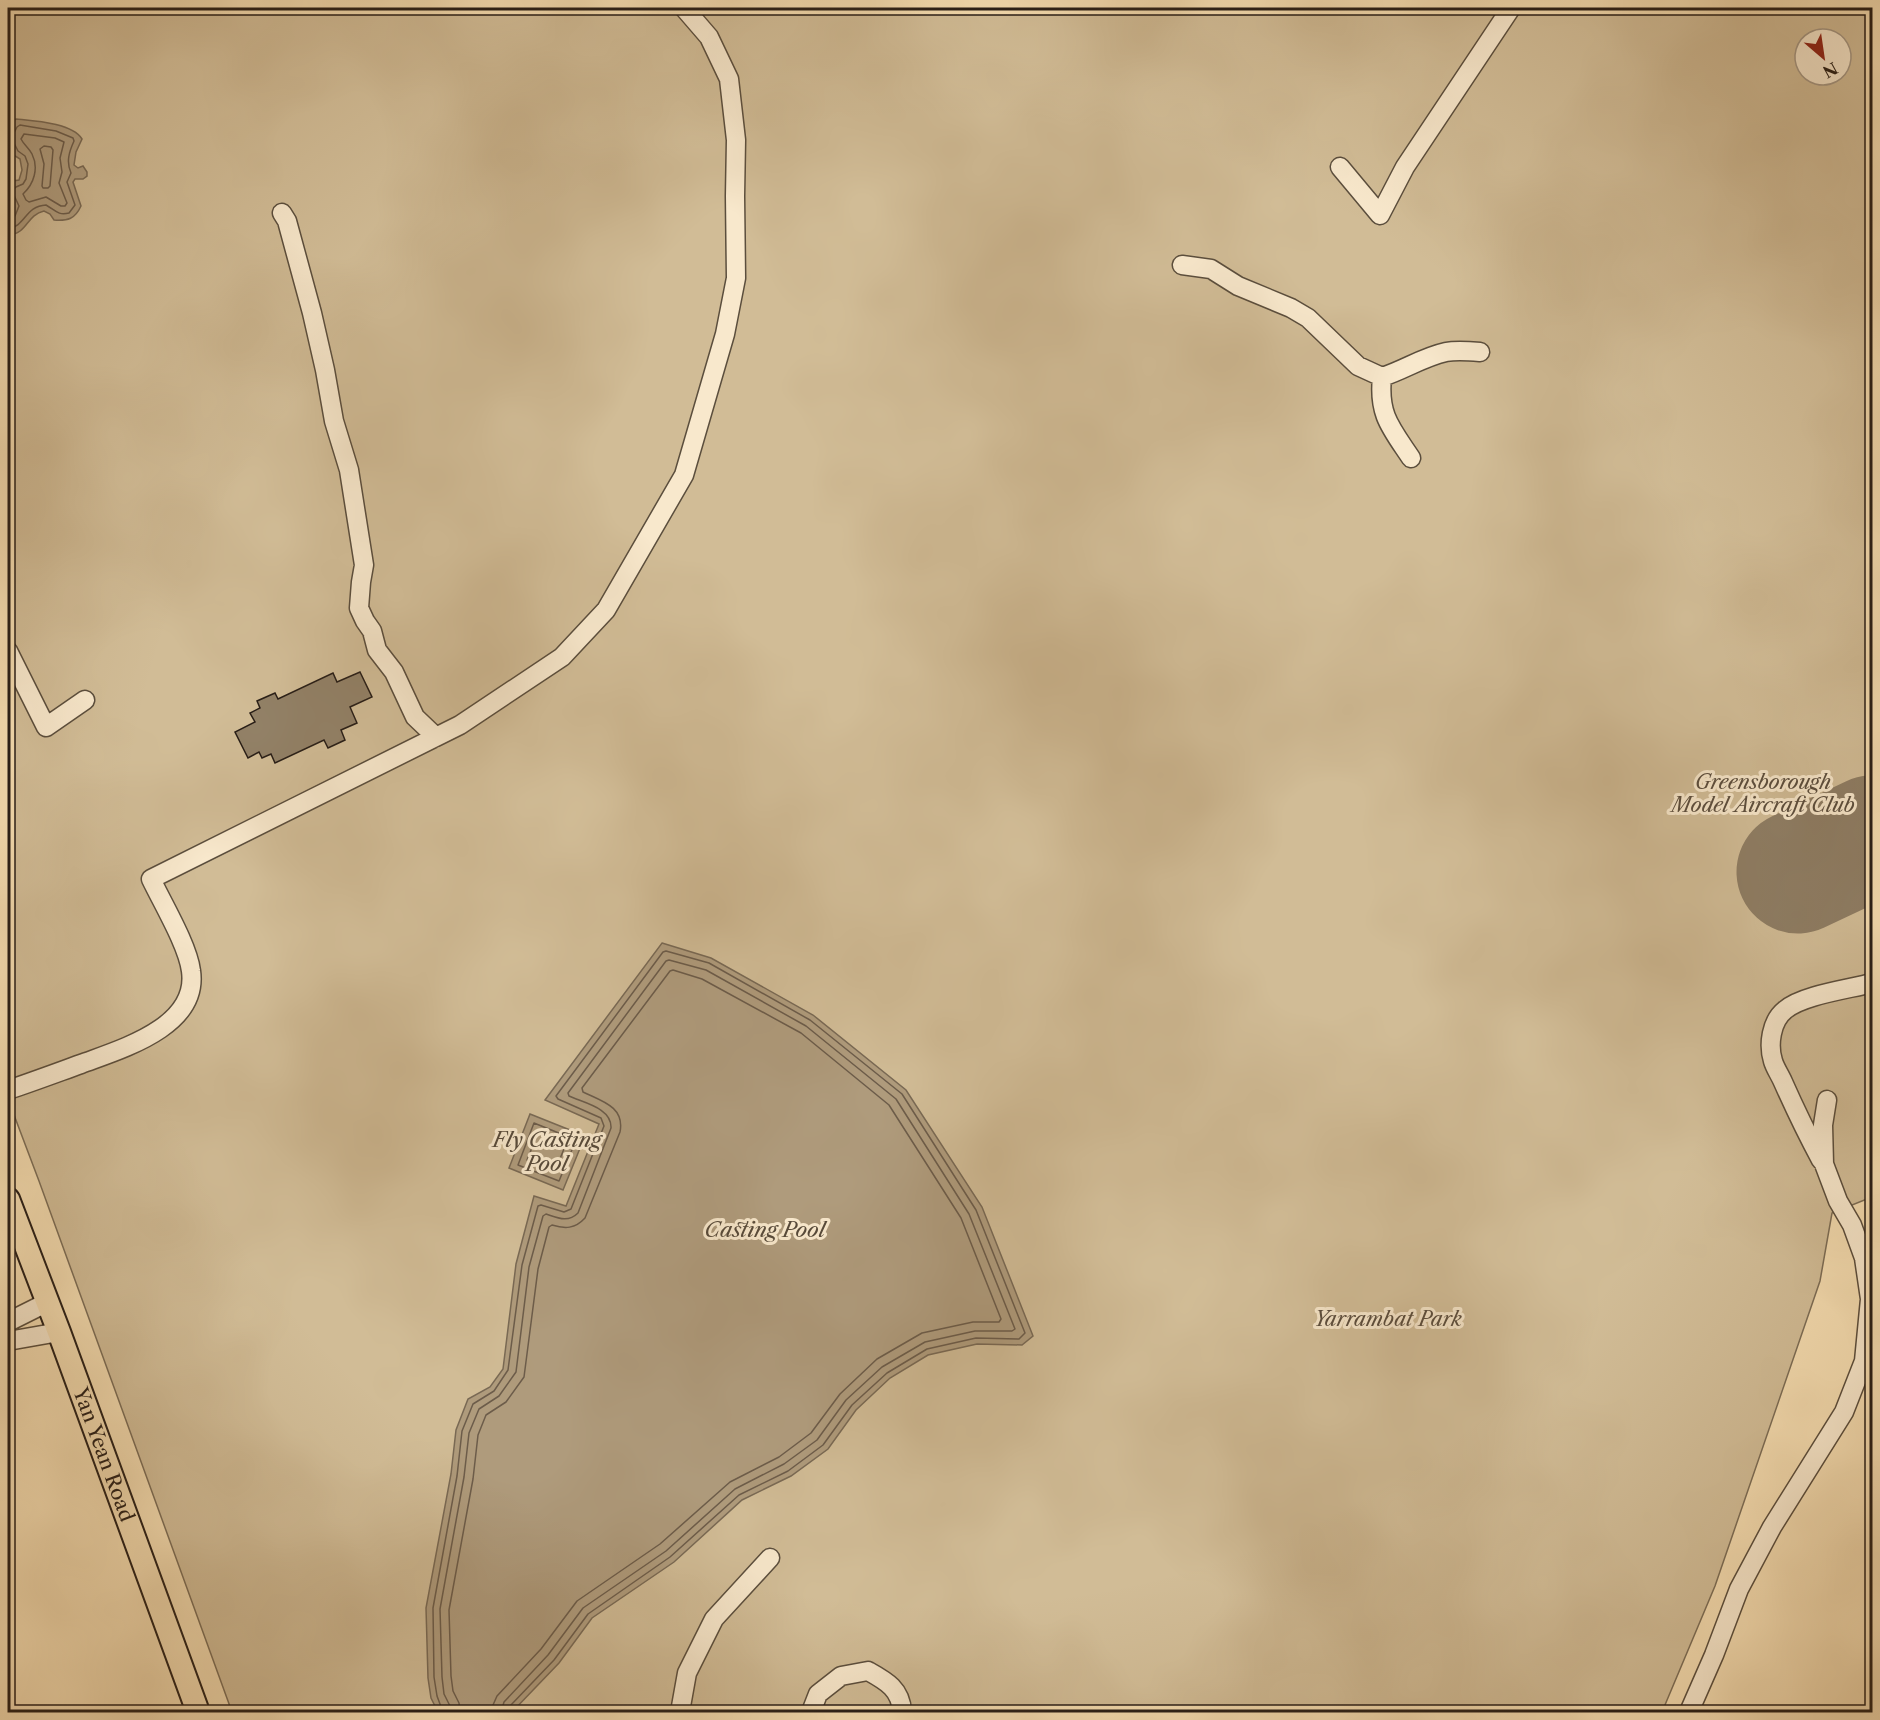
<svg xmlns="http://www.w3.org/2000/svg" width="1880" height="1720" font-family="'Libre Caslon Text',serif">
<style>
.green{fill:#d1bc96;stroke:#7c6d56;stroke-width:1.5;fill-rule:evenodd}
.water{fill:#af9b7c;stroke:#796954;stroke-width:1.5}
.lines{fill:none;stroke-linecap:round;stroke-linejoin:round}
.shore{stroke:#6c5c4a;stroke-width:1.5}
.runway{stroke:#8e7d64;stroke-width:123}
.building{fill:#928167;stroke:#281e17;stroke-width:1.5}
.minor-casing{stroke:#5b4e3d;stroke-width:21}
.major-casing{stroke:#281e17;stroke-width:26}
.minor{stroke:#f8e8cc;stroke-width:18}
.major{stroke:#f4dcb0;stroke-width:22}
.labels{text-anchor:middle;stroke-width:6;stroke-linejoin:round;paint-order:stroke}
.park-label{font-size:20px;font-style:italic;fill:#5b4d3d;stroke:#f8e8cc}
.street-label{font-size:20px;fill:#281e17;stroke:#f8e8cc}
.water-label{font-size:21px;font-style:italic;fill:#574a3a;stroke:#f8e8cc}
</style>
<rect width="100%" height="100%" fill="#f4dcb0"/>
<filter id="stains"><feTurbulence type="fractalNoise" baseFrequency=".00333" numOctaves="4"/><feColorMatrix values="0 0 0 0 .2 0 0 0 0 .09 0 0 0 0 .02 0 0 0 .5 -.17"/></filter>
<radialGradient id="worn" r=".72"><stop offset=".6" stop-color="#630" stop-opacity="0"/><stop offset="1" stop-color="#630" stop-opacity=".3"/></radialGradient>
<!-- green -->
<path class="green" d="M 8,8 L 1872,8 L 1872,1197 L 1832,1213 L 1820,1281 L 1715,1586 L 1662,1712 L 232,1712 L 39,1181 L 8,1099 ZM 1805,39 L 1841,39 L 1841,75 L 1805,75 Z"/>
<!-- water -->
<path class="water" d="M 16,119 C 35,121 72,123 82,139 L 76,152 L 74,165 L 78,168 L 83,166 L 87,172 L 87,176 L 83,179 L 75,179 L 73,182 L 81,206 C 75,219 68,221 54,220 L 50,214 L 44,211 C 26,215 28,234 8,235 L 8,218 L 13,205 C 8,197 7,189 13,181 L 19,180 L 22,170 L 20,159 L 12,154 C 9,143 9,133 12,122 Z
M 662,943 L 711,958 L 813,1015 L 906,1090 L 982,1207 L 1033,1336 L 1022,1345 L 977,1344 L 928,1355 L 890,1378 L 856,1410 L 828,1449 L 791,1476 L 742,1500 L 674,1562 L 592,1618 L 559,1663 L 512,1712 L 438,1712 L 431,1698 L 428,1678 L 426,1608 L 451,1474 L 456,1430 L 468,1399 L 490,1387 L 503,1369 L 516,1264 L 534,1196 L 566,1206 L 599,1124 L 545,1100 Z
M 530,1114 L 585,1136 L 563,1190 L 509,1168 Z"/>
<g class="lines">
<!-- shore -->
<path class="shore" d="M 24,134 L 55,138 L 64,142 L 60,158 L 62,172 L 59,183 L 67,203 L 65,206 L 61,206 L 46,197 L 29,202 L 26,200 L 23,194 C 34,184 39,168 32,154 C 29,148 24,145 21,139 Z
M 8,135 L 14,133 L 17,127 L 20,125 L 56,131 L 73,138 L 74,141 C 69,152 66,162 71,173 L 67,182 L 75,205 L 69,213 C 58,216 55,210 46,205 C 25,206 26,226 8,229
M 8,141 L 14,143 L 18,151 L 25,156 L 28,164 L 26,179 L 23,184 L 16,187 L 12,191 L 19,206 L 15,216 L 8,218
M 44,146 L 51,147 L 53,150 L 50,186 L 48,188 L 43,188 L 42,186 L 44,164 L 40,149 Z
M 534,1123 L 576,1140 L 559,1181 L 518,1165 Z
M 538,1133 L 566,1144 L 555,1171 L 527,1160 Z
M 443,1712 L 437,1696 L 434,1677 L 433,1608 L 457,1476 L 462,1431 L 473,1404 L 494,1391 L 508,1370 L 522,1265 L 538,1206 L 541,1205 L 564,1212 L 571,1209 L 604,1126 L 601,1118 L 558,1099 L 556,1096 L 663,952 L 666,951 L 709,963 L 810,1020 L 902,1094 L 976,1210 L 1025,1333 L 1019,1339 L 976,1338 L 927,1349 L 887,1373 L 852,1405 L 823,1445 L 788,1471 L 739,1495 L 670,1557 L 588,1614 L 554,1660 L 510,1706 L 509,1712
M 451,1712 L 450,1706 L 444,1694 L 442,1677 L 440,1609 L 464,1477 L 469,1433 L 479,1409 L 499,1396 L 516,1372 L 529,1267 L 543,1216 L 546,1214 C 558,1218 568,1223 578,1213 L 611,1128 C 612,1108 584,1103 569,1096 L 568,1093 L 666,961 L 669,960 L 706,970 L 806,1026 L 896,1099 L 969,1214 L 1015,1329 L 1012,1331 L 975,1331 L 925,1342 L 882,1367 L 846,1400 L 817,1440 L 784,1464 L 735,1489 L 666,1551 L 583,1608 L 548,1655 L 504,1702 L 501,1712
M 460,1712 L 459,1703 L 453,1691 L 451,1676 L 449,1610 L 473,1479 L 478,1435 L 486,1415 L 506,1402 L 524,1377 L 538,1269 L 549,1227 L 552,1225 C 565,1229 575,1229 585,1218 L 620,1132 C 625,1107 602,1101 583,1092 L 582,1088 L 670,971 L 673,970 L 702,979 L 801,1033 L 889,1105 L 961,1218 L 1001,1319 L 999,1322 L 973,1322 L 922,1333 L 877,1359 L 840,1394 L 811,1433 L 779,1457 L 730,1482 L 660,1544 L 577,1601 L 541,1649 L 497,1696 L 493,1705 L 492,1712"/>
<!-- runway -->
<path class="runway" d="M 1798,872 L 1872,837"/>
</g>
<!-- building -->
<path class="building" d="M 360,672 L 372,697 L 350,707 L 357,723 L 341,730 L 345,740 L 328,748 L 324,740 L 275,763 L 271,754 L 262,758 L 259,752 L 248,758 L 235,732 L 255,722 L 250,713 L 260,708 L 257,701 L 275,693 L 278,699 L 333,673 L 337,682 Z"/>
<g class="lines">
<!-- minor casing -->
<g class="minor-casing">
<path id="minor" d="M 1340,167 L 1380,215 L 1405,167 L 1511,8
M 282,213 L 287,221 L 312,313 L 325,370 L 334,421 L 349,470 L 364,565 L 361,582 L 359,608 L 365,621 L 372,631 L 377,650 L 394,672 L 415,717 L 436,737
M 1182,265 L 1211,269 L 1238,286 L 1291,308 L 1308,318 L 1358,366 L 1382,377
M 1411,458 C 1391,428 1378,415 1382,377 C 1404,370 1423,357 1446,352 C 1456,350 1469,351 1480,352
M 8,651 L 46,727 L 85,700
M 8,1090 C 32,1082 56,1073 81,1064 C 121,1049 199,1027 191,971 C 188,946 163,904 151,879 L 460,725 L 562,657 L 606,610 L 684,475 L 725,334 L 736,278 L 735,196 L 736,140 L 729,79 L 709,37 L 684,8
M 1821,1160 C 1807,1134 1795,1109 1783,1082 C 1780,1075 1775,1068 1773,1061 C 1768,1045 1771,1021 1785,1010 C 1802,995 1850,989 1872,983
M 8,1322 L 48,1302
M 8,1341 L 59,1332
M 680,1712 L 687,1673 L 714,1619 L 770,1558
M 811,1712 L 818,1694 L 841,1676 L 868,1671 C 886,1681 901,1689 902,1712
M 1689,1712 L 1714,1655 L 1739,1589 L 1772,1527 L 1844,1412 L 1864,1361 L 1870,1299 L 1864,1258 L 1852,1225 L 1838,1201 L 1824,1164 L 1823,1125 L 1827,1100"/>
</g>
<!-- major casing -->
<g class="major-casing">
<g id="major">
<path id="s1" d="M 8,1199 L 59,1332 L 198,1712"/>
</g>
</g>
<!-- minor -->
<use href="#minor" class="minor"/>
<!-- major -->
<use href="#major" class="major"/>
</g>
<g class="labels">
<!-- park labels -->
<g class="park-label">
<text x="1763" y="789">Greensborough<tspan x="1763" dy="23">Model Aircraft Club</tspan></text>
<text x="1388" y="1326">Yarrambat Park</text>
</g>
<!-- street labels -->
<g class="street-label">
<text dy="7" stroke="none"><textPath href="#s1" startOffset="273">Yan Yean Road</textPath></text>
</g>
<!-- water labels -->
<g class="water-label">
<text x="547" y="1147">Fly Casting<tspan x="547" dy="24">Pool</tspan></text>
<text x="765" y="1237">Casting Pool</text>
</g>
</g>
<!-- margin -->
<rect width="1880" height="1720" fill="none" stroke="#f4dcb0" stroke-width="30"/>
<rect x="9" y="9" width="1862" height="1702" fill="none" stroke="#281e17" stroke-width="3"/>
<rect x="15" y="15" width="1850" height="1690" fill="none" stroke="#281e17" stroke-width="1.5"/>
<!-- north arrow -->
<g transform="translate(1823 57) rotate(151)"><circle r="28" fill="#f8e8cc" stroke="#a59784" stroke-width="1.5"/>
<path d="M0-4.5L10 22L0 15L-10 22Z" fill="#8f2418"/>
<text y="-9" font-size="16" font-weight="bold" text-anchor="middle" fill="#281e17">N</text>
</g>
<rect width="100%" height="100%" filter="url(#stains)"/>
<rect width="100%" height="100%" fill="url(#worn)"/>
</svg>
